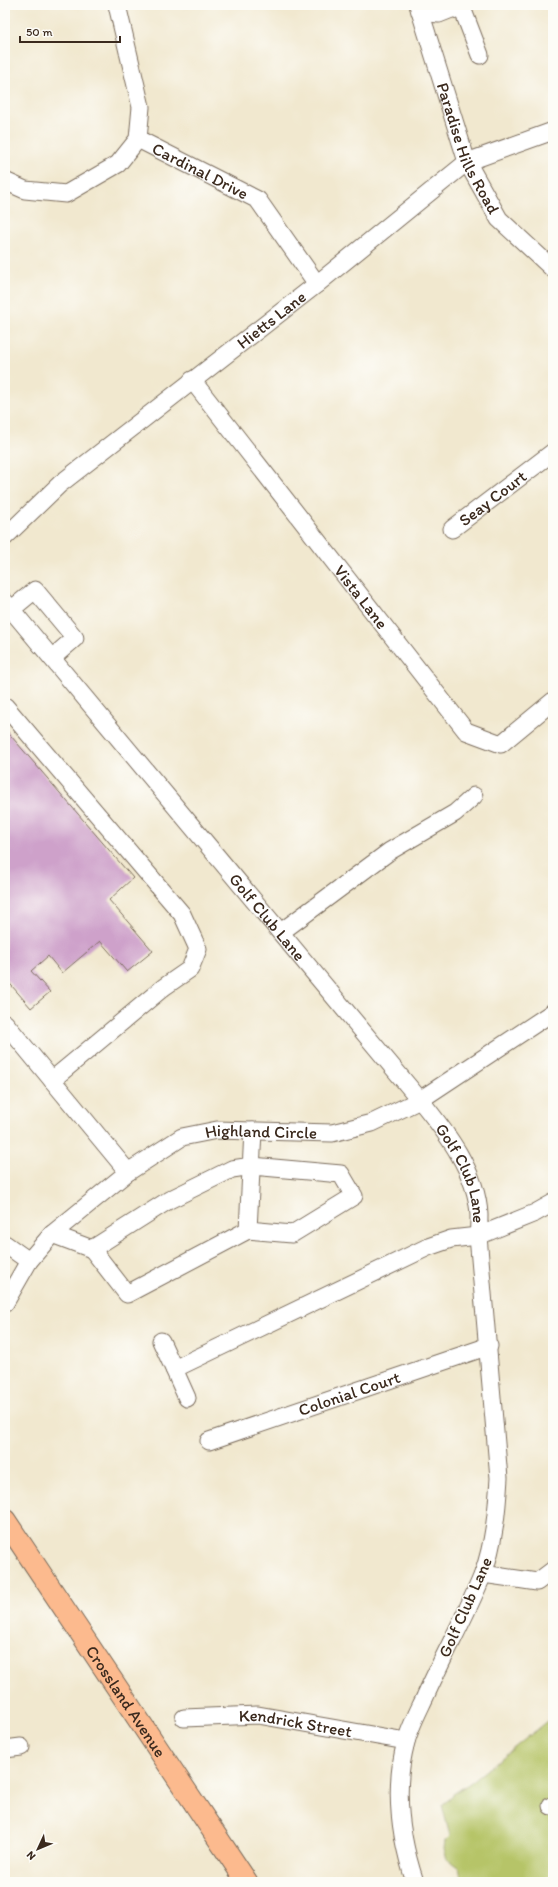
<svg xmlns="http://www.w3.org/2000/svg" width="558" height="1887" font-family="Itim,sans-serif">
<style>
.green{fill:#b6c467;stroke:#787742}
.building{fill:#cea1ca}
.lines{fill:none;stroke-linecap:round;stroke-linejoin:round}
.minor-casing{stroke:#7b6c5c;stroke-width:19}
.major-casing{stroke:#7b6c5c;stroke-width:23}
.minor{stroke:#fff;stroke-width:17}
.major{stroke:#fcba8e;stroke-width:21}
.labels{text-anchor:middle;stroke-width:3;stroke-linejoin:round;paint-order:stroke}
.street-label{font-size:17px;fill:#3b2a1e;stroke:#fdfcf7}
</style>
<rect width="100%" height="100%" fill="#fdfcf7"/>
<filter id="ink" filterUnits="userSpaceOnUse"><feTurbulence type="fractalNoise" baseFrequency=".025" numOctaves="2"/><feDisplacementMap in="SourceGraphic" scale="8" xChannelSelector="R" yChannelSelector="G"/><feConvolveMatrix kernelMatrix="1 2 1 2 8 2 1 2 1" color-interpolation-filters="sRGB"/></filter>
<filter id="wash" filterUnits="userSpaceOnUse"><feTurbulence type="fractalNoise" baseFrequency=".012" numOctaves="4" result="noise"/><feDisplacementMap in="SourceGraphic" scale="16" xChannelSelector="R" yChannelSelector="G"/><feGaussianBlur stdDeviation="0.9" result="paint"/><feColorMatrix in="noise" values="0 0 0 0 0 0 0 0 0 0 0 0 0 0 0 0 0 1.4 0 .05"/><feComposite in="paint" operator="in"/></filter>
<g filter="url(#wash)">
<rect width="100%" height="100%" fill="#f1e8cf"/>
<!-- green -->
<path class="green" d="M 553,1717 L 553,1882 L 462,1882 L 459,1868 L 447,1859 L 444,1849 L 445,1841 L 450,1836 L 442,1805 L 453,1796 L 453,1794 L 470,1783 Z"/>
<g id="blocks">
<!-- building -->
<path class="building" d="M 5,729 L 133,878 L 109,900 L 153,951 L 127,972 L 100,941 L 62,973 L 48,956 L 31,971 L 50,992 L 31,1008 L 5,978 Z"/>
</g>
</g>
<g filter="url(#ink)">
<use href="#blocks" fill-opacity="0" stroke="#7b6c5c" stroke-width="1"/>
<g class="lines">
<!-- minor casing -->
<g class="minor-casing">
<g id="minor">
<path id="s1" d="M 418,5 L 467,162 L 499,219 L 553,269"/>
<path d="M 420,12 L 439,14 L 454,8 L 464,13 L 480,55"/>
<path id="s2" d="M 138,139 L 258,200 L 317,284"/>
<path d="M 5,181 L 25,190 L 66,194 L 118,164 L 138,139 L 141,107 L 117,5"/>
<path id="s3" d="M 192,380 L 466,731 L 501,744 L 553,701"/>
<path id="s4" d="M 452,529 L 553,452"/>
<path id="s5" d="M 5,537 L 60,484 L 317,284 L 467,162 L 553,131"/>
<path id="s6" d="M 5,602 L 420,1100 C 446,1132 477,1172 479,1215 C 479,1222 479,1229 478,1236 L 499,1478 C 497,1511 494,1543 483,1574 C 466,1616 443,1656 425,1697 C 418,1712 410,1727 406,1742 C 393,1789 400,1837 415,1882"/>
<path d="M 12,609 L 35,590 L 75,638 L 52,658"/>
<path d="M 5,706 L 182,914 L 198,949 L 190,969 L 164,987 L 52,1080"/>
<path d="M 281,932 L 390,851 L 455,813 L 474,796"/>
<path d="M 5,1023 L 128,1172"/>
<path d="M 248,1230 L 127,1294 L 92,1249 L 169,1200 L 232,1169 L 252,1166 L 341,1174 L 354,1196 L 292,1234 L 248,1230 L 253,1131"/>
<path d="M 52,1234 L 92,1249"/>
<path d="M 5,1244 L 29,1261"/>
<path id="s7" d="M 5,1303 L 29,1261 L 52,1234 L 128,1172 L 182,1137 L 217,1130 L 332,1133 L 372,1123 L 420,1100 L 553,1012"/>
<path d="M 161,1341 L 174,1369 L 428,1247 L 451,1239 L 478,1236 L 535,1213 L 553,1203"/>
<path d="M 174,1369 L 187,1398"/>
<path id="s8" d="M 209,1441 L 489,1346"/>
<path d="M 483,1574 L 537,1582 L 553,1570"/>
<path id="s9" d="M 184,1718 L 258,1715 L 406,1741"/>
<path d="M 5,1749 L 21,1747"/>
<path d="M 551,1806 L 553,1806"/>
</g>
</g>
<!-- major casing -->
<g class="major-casing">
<g id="major">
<path id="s10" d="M 5,1520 L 247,1882"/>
</g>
</g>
<!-- minor -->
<use href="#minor" class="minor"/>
<!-- major -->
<use href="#major" class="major"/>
</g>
</g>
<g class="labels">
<!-- street labels -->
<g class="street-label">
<text dy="6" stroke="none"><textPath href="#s1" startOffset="152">Paradise Hills Road</textPath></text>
<text dy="6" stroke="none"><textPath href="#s2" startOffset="70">Cardinal Drive</textPath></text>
<text dy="6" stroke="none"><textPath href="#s5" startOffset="344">Hietts Lane</textPath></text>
<text dy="6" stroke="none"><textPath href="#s4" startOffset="51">Seay Court</textPath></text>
<text dy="6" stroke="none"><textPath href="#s3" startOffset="275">Vista Lane</textPath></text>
<text dy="6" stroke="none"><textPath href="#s6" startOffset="410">Golf Club Lane</textPath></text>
<text dy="6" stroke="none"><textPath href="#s7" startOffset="326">Highland Circle</textPath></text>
<text dy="6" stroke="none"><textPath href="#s6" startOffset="734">Golf Club Lane</textPath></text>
<text dy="6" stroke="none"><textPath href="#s8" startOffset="148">Colonial Court</textPath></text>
<text transform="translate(465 1607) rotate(-66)" y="6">Golf Club Lane</text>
<text dy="6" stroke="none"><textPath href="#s10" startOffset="218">Crossland Avenue</textPath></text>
<text dy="6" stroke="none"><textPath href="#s9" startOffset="112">Kendrick Street</textPath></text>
</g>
</g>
<!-- margin -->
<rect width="558" height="1887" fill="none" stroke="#fdfcf7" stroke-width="20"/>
<!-- north arrow -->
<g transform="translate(38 1849) rotate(226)" stroke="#fdfcf7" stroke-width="3" paint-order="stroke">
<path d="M0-3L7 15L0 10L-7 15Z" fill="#3b2a1e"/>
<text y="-6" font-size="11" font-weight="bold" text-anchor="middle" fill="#3b2a1e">N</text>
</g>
<!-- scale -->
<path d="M20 36v6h100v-6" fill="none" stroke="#3b2a1e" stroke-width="2"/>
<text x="26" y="36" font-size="12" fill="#3b2a1e" stroke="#fdfcf7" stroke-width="3" paint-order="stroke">50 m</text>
</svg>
